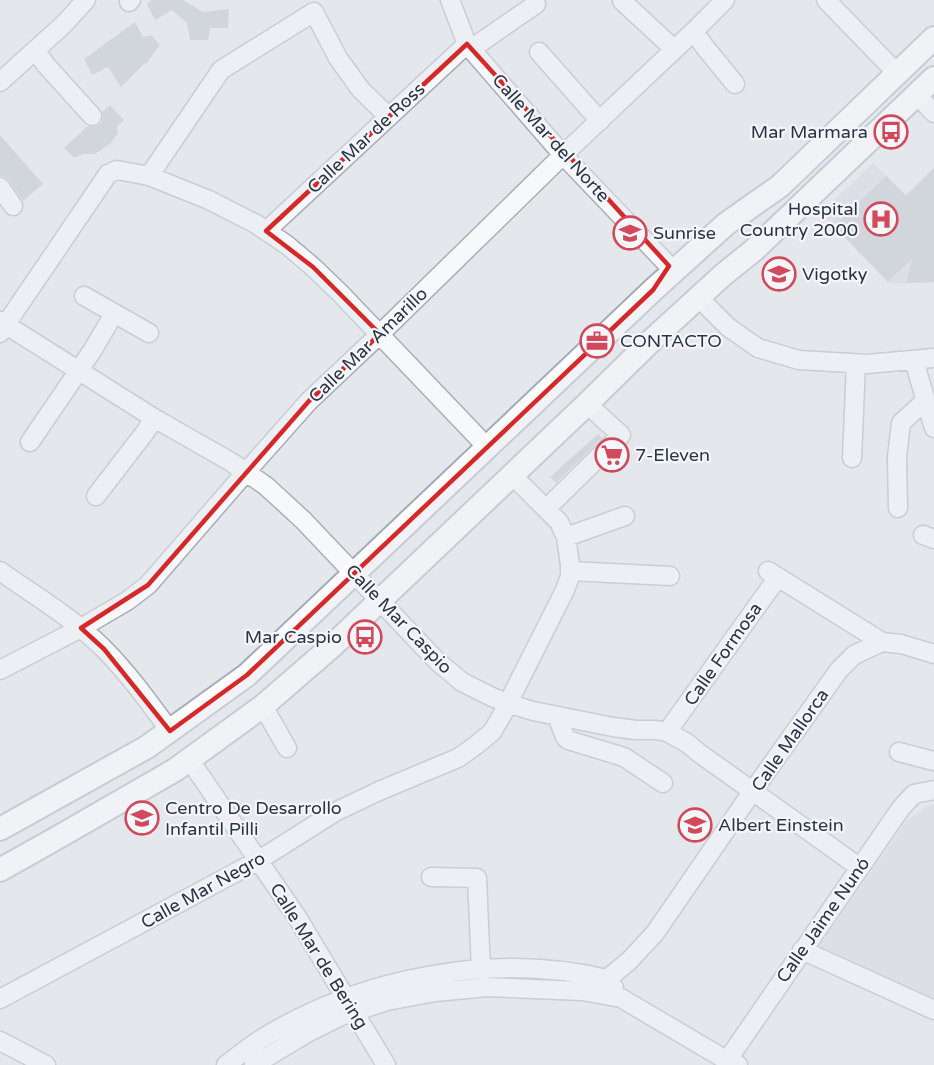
<svg xmlns="http://www.w3.org/2000/svg" width="934" height="1065" font-family="'Varela Round',sans-serif">
<style>
.built{fill:#d2d6de}
.building{fill:#bbc0ca}
.lines{fill:none;stroke-linecap:round;stroke-linejoin:round}
.minor-casing{stroke:#a9aeb7;stroke-width:21}
.major-casing{stroke:#a3abb8;stroke-width:26}
.minor{stroke:#f7f8fa;stroke-width:18}
.major{stroke:#fff;stroke-width:22}
.marked{fill:none;stroke:#d62828;stroke-width:4.5;stroke-linejoin:round}
.labels{text-anchor:middle;stroke-width:4.5;stroke-linejoin:round;paint-order:stroke}
.poi-label{font-size:18px;fill:#2b3445;stroke:#f4f6f9;text-anchor:start}
.street-label{font-size:18px;fill:#2b3445;stroke:#f4f6f9}
</style>
<rect width="100%" height="100%" fill="#e4e7ec"/>
<!-- built -->
<path class="built" d="M 873,163 L 906,195 L 934,168 L 934,282 L 892,284 L 888,282 L 821,213 Z
M 929,805 L 934,805 L 934,999 L 818,948 L 907,820 Z"/>
<!-- building -->
<path class="building" d="M 151,0 L 183,0 L 203,12 L 229,9 L 228,28 L 210,28 L 208,40 L 190,40 L 187,23 L 172,10 L 155,20 L 147,4 Z
M 135,22 L 143,37 L 151,35 L 160,45 L 146,64 L 145,63 L 121,87 L 108,67 L 92,75 L 84,59 Z
M 110,105 L 124,120 L 117,126 L 118,133 L 111,143 L 95,154 L 84,154 L 74,158 L 64,148 L 88,126 L 94,127 L 100,124 L 103,119 L 102,112 Z
M 0,135 L 43,184 L 23,201 L 9,180 L 5,177 L 0,176 Z
M 934,168 L 934,282 L 906,283 L 912,259 L 888,282 L 834,226 L 886,176 L 906,196 Z
M 598,434 L 602,438 L 556,483 L 550,477 Z"/>
<g class="lines">
<!-- minor casing -->
<g class="minor-casing">
<path id="minor" d="M 450,0 L 467,44 L 471,49 L 563,155 L 669,266
M 826,0 L 889,65
M 622,1 L 674,49
M 129,2 L 131,0
M 694,31 L 704,46 L 735,84
M 471,49 L 536,4
M 36,51 L 46,65 L 92,116
M 539,52 L 600,121
M 0,82 L 64,24 L 86,0
M 917,95 L 934,113
M 149,176 L 221,70 L 314,12 L 338,58 L 361,90 L 389,117
M 0,187 L 13,206
M 266,231 L 467,44
M 84,296 L 149,333
M 699,298 L 728,327 L 758,348 L 799,360 L 867,364 L 934,358
M 0,321 L 154,418 L 231,462 L 266,486 L 303,520 L 437,661 L 462,682 L 492,697 L 507,703 L 533,711 L 613,727 L 636,730 L 656,730 L 667,732 L 687,743 L 699,753 L 859,867
M 0,333 L 108,174 L 117,170 L 149,176 L 209,200 L 256,224 L 287,245 L 313,267 L 340,293 L 487,447
M 914,361 L 934,428
M 30,442 L 92,351 L 114,314
M 852,458 L 856,364
M 96,496 L 146,431 L 154,418
M 547,508 L 621,435 L 587,404
M 898,508 L 897,457 L 901,423 L 926,400
M 923,535 L 934,539
M 566,537 L 625,516
M 0,571 C 35,596 73,618 103,648 C 128,673 149,702 170,731
M 570,571 L 670,576
M 768,571 L 882,642 L 901,644 L 934,654
M 0,670 L 81,628 L 127,601 L 148,585 L 246,472 L 309,401 L 380,334 L 563,155 L 694,31 L 725,0
M 263,706 L 287,748
M 557,716 L 565,737 L 568,740 L 624,757 L 663,783
M 667,732 L 778,577
M 899,752 L 934,761
M 189,759 L 297,917 L 386,1065
M 431,877 L 477,878 L 481,970
M 802,950 L 934,1010
M 602,993 L 607,979 L 629,961 L 655,933 L 752,792 L 839,670 L 854,655 L 882,642
M 0,999 L 259,860 L 335,812 L 379,791 L 458,758 L 475,746 L 492,732 L 502,715 L 565,590 L 570,576 L 570,565 L 566,537 L 559,522 L 512,475
M 0,1041 L 46,1065
M 226,1065 C 238,1056 250,1046 263,1038 C 362,977 494,952 607,979 L 614,988
M 254,1065 L 307,1033 L 341,1016 L 387,1001 L 435,992 L 487,987 L 582,991 L 621,998 L 726,1060 L 738,1065
M 724,1065 L 901,808 L 914,794 L 934,790"/>
</g>
<!-- major casing -->
<g class="major-casing">
<path id="major" d="M 0,829 L 147,747 L 247,675 L 653,290 L 726,224 L 780,186 L 934,38
M 0,870 L 55,839 L 175,770 L 263,706 L 330,648 L 587,404 L 654,338 L 723,275 L 754,250 L 934,78"/>
</g>
<!-- minor -->
<use href="#minor" class="minor"/>
<!-- major -->
<use href="#major" class="major"/>
</g>
<!-- marked area -->
<path d="M0 0H934V1065H0ZM 467,44 L 669,266 L 653,290 L 247,675 L 170,731 L 104,649 L 81,628 L 148,585 L 309,401 L 380,334 L 313,267 L 266,231 Z" fill="#e4e7ec" fill-opacity=".55" fill-rule="evenodd"/>
<path class="marked" d="M 467,44 L 669,266 L 653,290 L 247,675 L 170,731 L 104,649 L 81,628 L 148,585 L 309,401 L 380,334 L 313,267 L 266,231 Z"/>
<!-- icons -->
<defs>
<g id="bus-ring" transform="scale(1.725)"><circle r="9.5" fill="#f4f6f9" stroke="#d1495b" stroke-width="1.5"/><path d="M-5-6H5V4H4V6H2V4H-2V6H-4V4H-5ZM-3.5-4V0h7V-4ZM-3.5 1.2v1.5H-2V1.2ZM2 1.2v1.5H3.5V1.2Z" fill="#d1495b"/></g>
<g id="hospital-ring" transform="scale(1.725)"><circle r="9.5" fill="#f4f6f9" stroke="#d1495b" stroke-width="1.5"/><path d="M-5-5h3v3.5h4V-5h3V5h-3V1.5h-4V5h-3Z" fill="#d1495b"/></g>
<g id="school-ring" transform="scale(1.725)"><circle r="9.5" fill="#f4f6f9" stroke="#d1495b" stroke-width="1.5"/><path d="M0-5L7-2L0 1L-7-2ZM-4 1L0 2.5L4 1V4Q0 6-4 4Z" fill="#d1495b"/></g>
<g id="office-ring" transform="scale(1.725)"><circle r="9.5" fill="#f4f6f9" stroke="#d1495b" stroke-width="1.5"/><path d="M-6-3h4V-5.5h4V-3h4V5H-6ZM-1-4.5V-3h2v-1.5ZM-6 0V1H6V0Z" fill="#d1495b"/></g>
<g id="supermarket-ring" transform="scale(1.725)"><circle r="9.5" fill="#f4f6f9" stroke="#d1495b" stroke-width="1.5"/><path d="M-6-5.5h2.5l.6 2H6L4.5 2H-2.5L-4.4-4H-6ZM-1.5 3.2a1.3 1.3 0 1 0 .1 0ZM3 3.2a1.3 1.3 0 1 0 .1 0Z" fill="#d1495b"/></g>
</defs>
<g fill-rule="evenodd">
<use href="#bus-ring" x="891" y="132"/>
<use href="#hospital-ring" x="881" y="219"/>
<use href="#school-ring" x="630" y="233"/>
<use href="#school-ring" x="779" y="274"/>
<use href="#office-ring" x="597" y="341"/>
<use href="#supermarket-ring" x="612" y="455"/>
<use href="#bus-ring" x="365" y="637"/>
<use href="#school-ring" x="142" y="818"/>
<use href="#school-ring" x="695" y="825"/>
</g>
<g class="labels">
<!-- poi labels -->
<g class="poi-label">
<text x="868" y="138" text-anchor="end">Mar Marmara</text>
<text x="858" y="215" text-anchor="end">Hospital<tspan x="858" dy="21">Country 2000</tspan></text>
<text x="653" y="239">Sunrise</text>
<text x="802" y="280">Vigotky</text>
<text x="620" y="347">CONTACTO</text>
<text x="635" y="461">7-Eleven</text>
<text x="342" y="643" text-anchor="end">Mar Caspio</text>
<text x="165" y="814">Centro De Desarrollo<tspan x="165" dy="21">Infantil Pilli</tspan></text>
<text x="718" y="831">Albert Einstein</text>
</g>
<!-- street labels -->
<g class="street-label">
<text transform="translate(366 138) rotate(-43)" y="6">Calle Mar de Ross</text>
<text transform="translate(551 138) rotate(48)" y="6">Calle Mar del Norte</text>
<text transform="translate(368 345) rotate(-44)" y="6">Calle Mar Amarillo</text>
<text transform="translate(399 619) rotate(46)" y="6">Calle Mar Caspio</text>
<text transform="translate(723 654) rotate(-55)" y="6">Calle Formosa</text>
<text transform="translate(790 740) rotate(-55)" y="6">Calle Mallorca</text>
<text transform="translate(203 890) rotate(-29)" y="6">Calle Mar Negro</text>
<text transform="translate(823 920) rotate(-55)" y="6">Calle Jaime Nunó</text>
<text transform="translate(319 956) rotate(58)" y="6">Calle Mar de Bering</text>
</g>
</g>
</svg>
